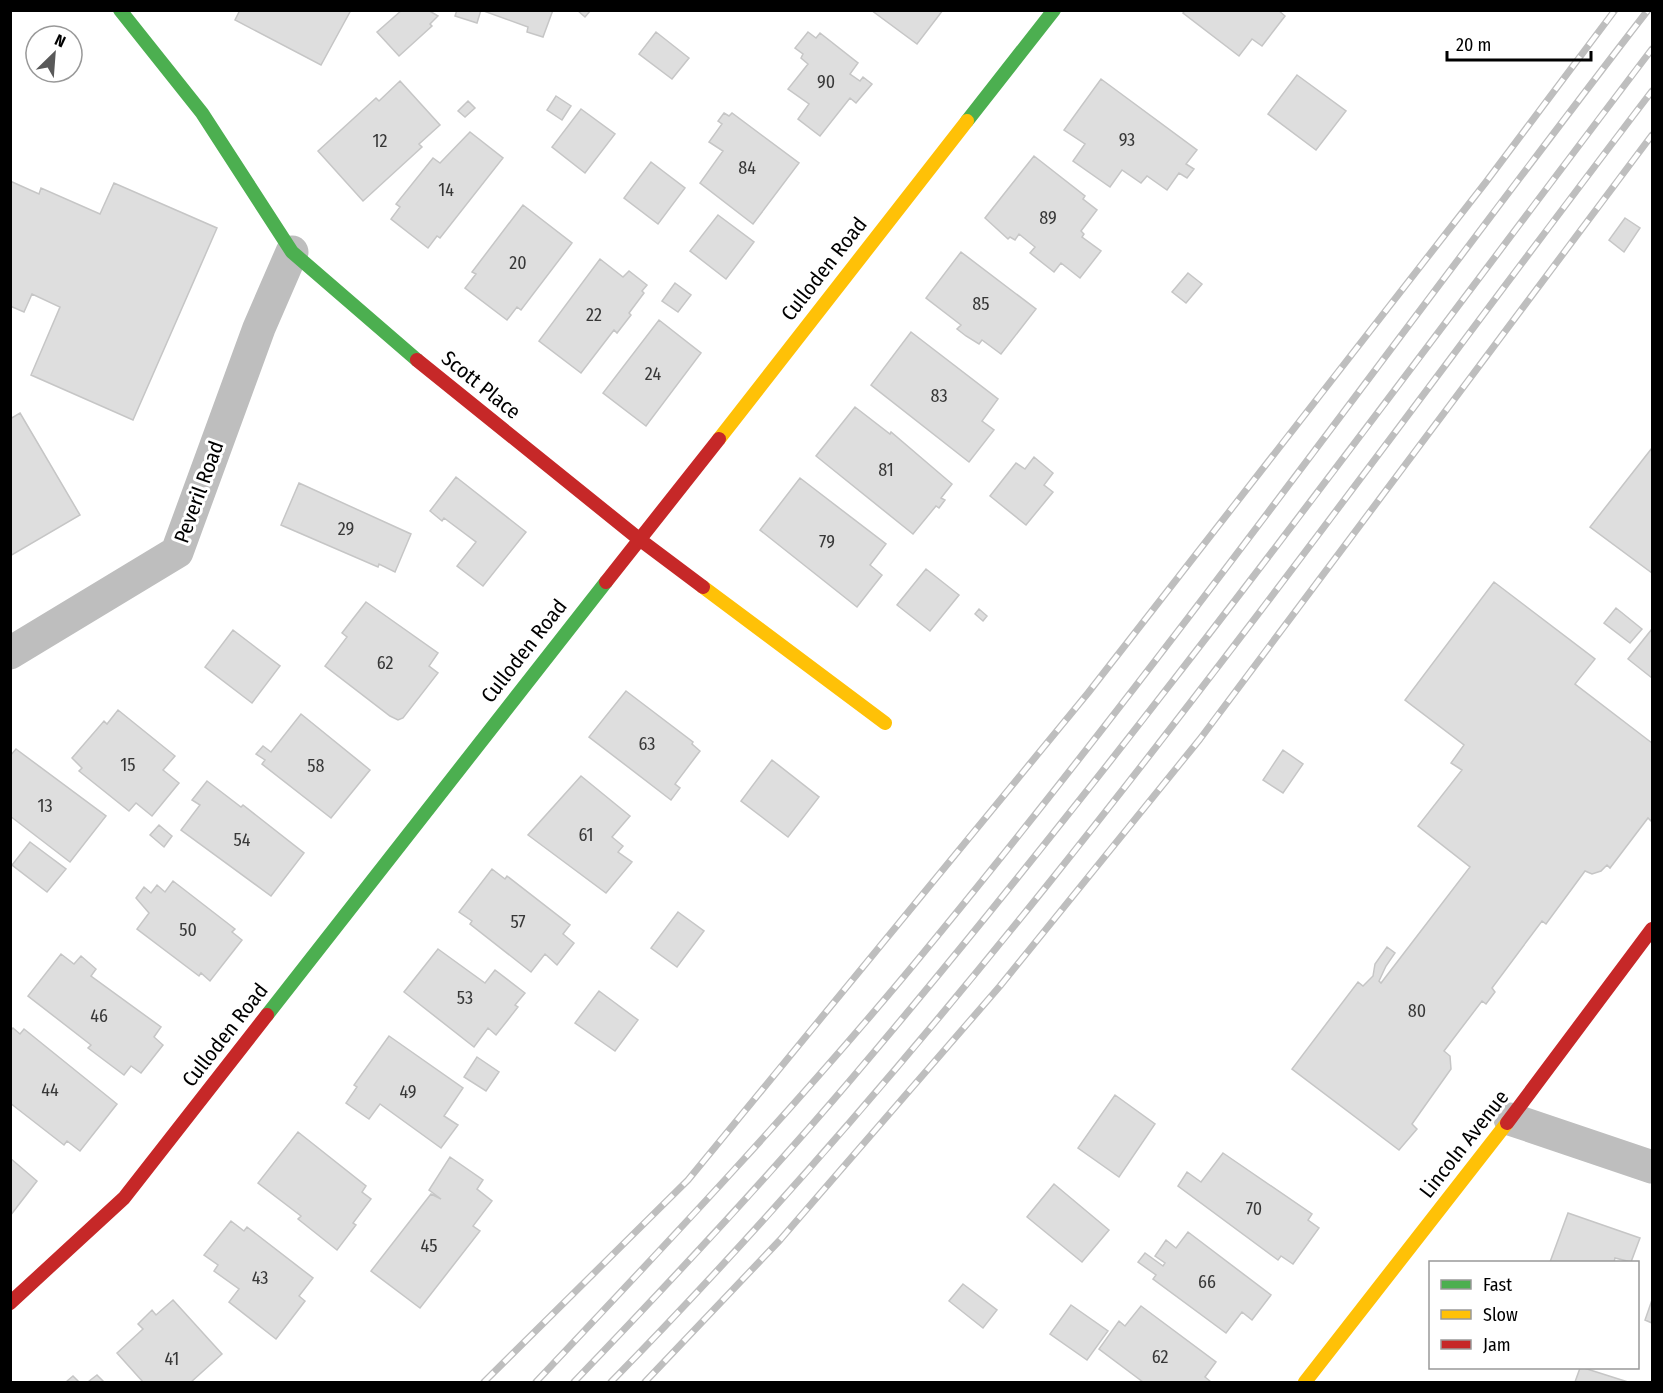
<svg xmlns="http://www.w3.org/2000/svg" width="1663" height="1393" font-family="'Fira Sans Condensed',sans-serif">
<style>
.building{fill:#dedede;stroke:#c6c6c6;stroke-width:1.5}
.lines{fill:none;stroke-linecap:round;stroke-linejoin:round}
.street{stroke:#bebebe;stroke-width:33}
.fast{stroke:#4caf50;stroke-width:14}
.slow{stroke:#ffc107;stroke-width:14}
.jam{stroke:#c62828;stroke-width:14}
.rail-casing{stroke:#bebebe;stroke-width:7}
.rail{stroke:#fff;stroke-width:4.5;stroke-dasharray:14;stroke-linecap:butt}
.labels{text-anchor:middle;stroke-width:6;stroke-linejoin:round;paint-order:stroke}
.number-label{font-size:18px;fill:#383838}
.street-label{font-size:21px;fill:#000;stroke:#fff}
</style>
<rect width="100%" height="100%" fill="#fff"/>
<!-- building -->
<path class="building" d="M 240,10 L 351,10 L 321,65 L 235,20 Z
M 402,10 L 428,10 L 438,16 L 430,24 L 432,26 L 399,56 L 377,32 Z
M 457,10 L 481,10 L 477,23 L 455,16 Z
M 481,10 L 553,10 L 543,37 L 527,32 L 528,27 Z
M 577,10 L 591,10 L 585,17 Z
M 871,10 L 943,10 L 917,44 Z
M 1185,10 L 1278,10 L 1285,16 L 1262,46 L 1252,39 L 1239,56 L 1183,13 Z
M 656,32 L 689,58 L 672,79 L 639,54 Z
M 808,32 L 816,38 L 820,33 L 858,63 L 850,74 L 860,81 L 863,77 L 872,84 L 856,103 L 850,98 L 820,136 L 798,119 L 809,104 L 788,89 L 808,64 L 801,58 L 803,54 L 795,48 Z
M 1297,75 L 1346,111 L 1316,150 L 1268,114 Z
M 1101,79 L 1197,150 L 1186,164 L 1194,169 L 1187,178 L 1179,173 L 1167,190 L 1147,176 L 1141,183 L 1122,170 L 1110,187 L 1073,161 L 1085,144 L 1064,130 Z
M 400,81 L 440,125 L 419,144 L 422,147 L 363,201 L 318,151 L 376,98 L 379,101 Z
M 556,96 L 571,106 L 562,120 L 547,110 Z
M 468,101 L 475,108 L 465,117 L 458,111 Z
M 581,109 L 615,134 L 585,173 L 552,147 Z
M 724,113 L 729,116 L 732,113 L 799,163 L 753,224 L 700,183 L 723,151 L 709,142 L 722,124 L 718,121 Z
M 470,132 L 503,158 L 440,238 L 437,236 L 428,248 L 391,219 L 400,207 L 396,204 L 433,158 L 440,163 Z
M 1034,156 L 1085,196 L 1083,199 L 1097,210 L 1081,231 L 1084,234 L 1082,237 L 1101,251 L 1080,278 L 1061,263 L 1054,272 L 1030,253 L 1035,247 L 1019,234 L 1015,240 L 1010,237 L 1008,239 L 985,218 Z
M 651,162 L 685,188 L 658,224 L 624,198 Z
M 10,181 L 39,194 L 41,188 L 100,214 L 114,183 L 217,228 L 133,420 L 31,375 L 60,307 L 32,294 L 24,312 L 10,306 Z
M 523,205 L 572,243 L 521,310 L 517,307 L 507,320 L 465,288 L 476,274 L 472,272 Z
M 718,215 L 754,242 L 726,279 L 690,251 Z
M 1625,218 L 1640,228 L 1624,252 L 1609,240 Z
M 961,252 L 1036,309 L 1001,354 L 982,340 L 979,344 L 966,336 L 957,329 L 961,325 L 926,298 Z
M 600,259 L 623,277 L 629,271 L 647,285 L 642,291 L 644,293 L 629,313 L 631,315 L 617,333 L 614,330 L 581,373 L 539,341 Z
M 1188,273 L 1202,284 L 1186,303 L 1172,292 Z
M 675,283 L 691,295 L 678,312 L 662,301 Z
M 659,320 L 701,353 L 646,426 L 603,393 Z
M 911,332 L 998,399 L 982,421 L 994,430 L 969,462 L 871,385 Z
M 855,407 L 890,434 L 891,432 L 952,484 L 941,498 L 945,500 L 939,508 L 936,506 L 913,534 L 816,456 Z
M 20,413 L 80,515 L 10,556 L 10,419 Z
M 1652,448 L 1652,573 L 1590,527 Z
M 1034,457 L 1053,473 L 1044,485 L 1053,492 L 1026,525 L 990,496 L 1016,463 L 1025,469 Z
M 456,477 L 526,532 L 483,586 L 457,566 L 476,542 L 444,518 L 442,521 L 430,511 Z
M 800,478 L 886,544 L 870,565 L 882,575 L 857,607 L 760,530 Z
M 299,483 L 411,534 L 395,572 L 379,564 L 378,567 L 281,525 Z
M 926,569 L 959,595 L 930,631 L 897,605 Z
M 1494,582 L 1595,659 L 1575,684 L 1652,743 L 1652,819 L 1651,821 L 1648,818 L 1610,868 L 1607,865 L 1601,871 L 1592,874 L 1585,871 L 1546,924 L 1542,921 L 1492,988 L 1495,992 L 1486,1004 L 1482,1001 L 1444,1051 L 1450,1056 L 1451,1069 L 1412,1124 L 1417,1129 L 1399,1150 L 1292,1069 L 1358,982 L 1363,986 L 1373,976 L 1375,964 L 1387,947 L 1395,953 L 1386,966 L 1379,981 L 1381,983 L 1470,867 L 1418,826 L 1462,770 L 1451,763 L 1464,745 L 1405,700 Z
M 366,602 L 438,653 L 429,666 L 438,673 L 403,718 L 398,720 L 390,716 L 325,666 L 347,637 L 342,633 Z
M 1616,608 L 1642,629 L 1630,643 L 1604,623 Z
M 979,609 L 987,616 L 983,621 L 975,614 Z
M 1652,629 L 1652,678 L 1628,659 Z
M 233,630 L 280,666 L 252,703 L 205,667 Z
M 626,691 L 693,742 L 692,744 L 700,751 L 675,784 L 680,788 L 671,800 L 589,737 Z
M 118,710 L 175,756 L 163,770 L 179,783 L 152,816 L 136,803 L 129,811 L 79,771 L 82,768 L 72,758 L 104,721 L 107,724 Z
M 301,714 L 370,770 L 331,818 L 262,764 L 265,760 L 256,754 L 263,746 L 271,752 Z
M 16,749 L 106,816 L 70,862 L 10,816 L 10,756 Z
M 1283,750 L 1303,764 L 1283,793 L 1263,780 Z
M 772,760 L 819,797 L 788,837 L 741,801 Z
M 581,776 L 630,816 L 612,837 L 623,846 L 618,852 L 632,862 L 606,893 L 528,835 Z
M 207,781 L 241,807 L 243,805 L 304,853 L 271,896 L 181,830 L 200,805 L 192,800 Z
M 159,825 L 172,836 L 164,847 L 150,835 Z
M 30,842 L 66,869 L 47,892 L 12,865 Z
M 492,869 L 505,879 L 507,876 L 570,925 L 563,934 L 574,943 L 557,965 L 545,954 L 531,972 L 470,924 L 472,921 L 459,912 Z
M 173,881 L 235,929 L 232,932 L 242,940 L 210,981 L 201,973 L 199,976 L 137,929 L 149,913 L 136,898 L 144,887 L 151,893 L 157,885 L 165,892 Z
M 678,912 L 704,931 L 677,967 L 651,948 Z
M 438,949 L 485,983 L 495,970 L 525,993 L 515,1005 L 518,1007 L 496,1035 L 488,1028 L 474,1047 L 404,992 Z
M 61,954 L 74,964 L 81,956 L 96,969 L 91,976 L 161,1027 L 154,1037 L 163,1045 L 141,1073 L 131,1066 L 124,1075 L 88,1048 L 91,1045 L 28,996 Z
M 599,991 L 638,1020 L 615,1051 L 575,1023 Z
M 13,1028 L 20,1034 L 24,1029 L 117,1104 L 80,1151 L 67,1141 L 64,1145 L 10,1103 L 10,1031 Z
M 389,1036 L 463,1088 L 444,1116 L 458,1125 L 441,1148 L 380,1104 L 369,1119 L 346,1103 L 357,1087 L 354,1085 Z
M 477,1057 L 499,1072 L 486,1091 L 464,1077 Z
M 1115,1095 L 1155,1124 L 1119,1177 L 1078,1148 Z
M 298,1132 L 366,1186 L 362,1192 L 371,1199 L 353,1223 L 356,1225 L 337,1250 L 298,1219 L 301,1216 L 258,1183 Z
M 1223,1153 L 1312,1214 L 1308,1220 L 1319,1228 L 1293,1264 L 1281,1256 L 1278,1260 L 1178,1186 L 1187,1172 L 1201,1182 Z
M 450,1157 L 483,1180 L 477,1189 L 492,1201 L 473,1226 L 480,1231 L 420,1308 L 371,1271 L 431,1194 L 441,1199 L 429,1190 Z
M 10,1158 L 37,1181 L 10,1216 Z
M 1054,1184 L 1109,1230 L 1082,1262 L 1027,1217 Z
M 1568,1213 L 1640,1238 L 1631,1262 L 1615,1258 L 1614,1262 L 1550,1262 Z
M 231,1221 L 244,1231 L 247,1227 L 313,1278 L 299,1296 L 305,1301 L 276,1339 L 229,1302 L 239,1289 L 214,1271 L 218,1265 L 204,1255 Z
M 1188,1232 L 1271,1295 L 1252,1320 L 1242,1312 L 1226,1333 L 1153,1279 L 1156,1275 L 1138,1262 L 1145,1253 L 1163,1266 L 1165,1263 L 1155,1256 L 1166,1240 L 1176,1248 Z
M 963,1284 L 997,1310 L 983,1328 L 949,1301 Z
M 173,1300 L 222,1354 L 191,1382 L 143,1382 L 117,1353 L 143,1329 L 138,1324 L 152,1310 L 156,1315 Z
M 1652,1300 L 1652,1323 L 1645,1320 Z
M 1071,1305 L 1108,1331 L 1087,1360 L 1050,1334 Z
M 1141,1306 L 1216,1362 L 1205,1377 L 1211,1382 L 1143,1382 L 1099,1349 L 1119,1321 L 1125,1326 Z
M 1580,1368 L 1584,1368 L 1628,1382 L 1575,1382 Z
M 97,1375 L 104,1382 L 88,1382 Z
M 73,1376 L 79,1382 L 66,1382 Z"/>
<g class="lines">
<!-- street -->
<path class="street" d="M 10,653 L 177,552 L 259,328 L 292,252
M 1510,1119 L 1652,1167"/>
<!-- fast -->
<path class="fast" d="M 120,10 L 202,113 L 292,252 L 417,360
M 967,121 L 1054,10
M 267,1015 L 606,582"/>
<!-- slow -->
<path class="slow" d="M 719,439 L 967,121
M 703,587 L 885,723
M 1305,1382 L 1507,1123"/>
<!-- jam -->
<path class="jam" d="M 417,360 L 639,539 L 703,587
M 606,582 L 719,439
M 1507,1123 L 1652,929
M 10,1303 L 124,1198 L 267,1015"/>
<!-- rail casing -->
<g class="rail-casing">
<path id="rail" d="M 484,1382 L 688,1180 L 1088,693 L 1486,182 L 1615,10
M 536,1382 C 672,1238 808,1094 934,940 C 1182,638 1409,319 1648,10
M 574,1382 C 669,1283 764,1182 853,1077 C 1134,746 1390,394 1652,49
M 611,1382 C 999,987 1317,530 1652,91
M 645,1382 L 780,1240 L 1000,986 L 1200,739 L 1652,135"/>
</g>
<!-- rail -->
<use href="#rail" class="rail"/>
</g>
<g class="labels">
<!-- number labels -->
<g class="number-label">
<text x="826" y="88">90</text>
<text x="1127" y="146">93</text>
<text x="380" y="147">12</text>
<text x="747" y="174">84</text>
<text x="446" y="196">14</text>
<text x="1048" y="224">89</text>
<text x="518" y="269">20</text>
<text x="981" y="310">85</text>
<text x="594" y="321">22</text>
<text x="653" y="380">24</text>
<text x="939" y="402">83</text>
<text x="886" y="476">81</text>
<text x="346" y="535">29</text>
<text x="827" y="548">79</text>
<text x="385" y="669">62</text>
<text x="647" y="750">63</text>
<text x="128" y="771">15</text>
<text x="316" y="772">58</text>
<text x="45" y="812">13</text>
<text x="586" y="841">61</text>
<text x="242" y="846">54</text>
<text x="518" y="928">57</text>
<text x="188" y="936">50</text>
<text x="465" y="1004">53</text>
<text x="1417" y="1017">80</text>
<text x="99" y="1022">46</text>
<text x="50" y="1096">44</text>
<text x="408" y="1098">49</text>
<text x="1254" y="1215">70</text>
<text x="429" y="1252">45</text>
<text x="260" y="1284">43</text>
<text x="1207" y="1288">66</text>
<text x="1160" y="1363">62</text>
<text x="172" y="1365">41</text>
</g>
<!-- street labels -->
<g class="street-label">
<text transform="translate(824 269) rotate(-52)" y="7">Culloden Road</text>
<text transform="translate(481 385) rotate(39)" y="7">Scott Place</text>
<text transform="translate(199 492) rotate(-70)" y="7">Peveril Road</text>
<text transform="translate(524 651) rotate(-52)" y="7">Culloden Road</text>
<text transform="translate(225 1035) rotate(-52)" y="7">Culloden Road</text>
<text transform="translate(1464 1144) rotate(-52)" y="7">Lincoln Avenue</text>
</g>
</g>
<!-- border -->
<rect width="1663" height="1393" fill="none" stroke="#000000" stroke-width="24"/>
<!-- legend -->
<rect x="1429" y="1261" width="210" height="108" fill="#ffffff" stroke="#999999" stroke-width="1.5"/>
<rect x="1441" y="1280" width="30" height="9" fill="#4caf50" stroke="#999999" stroke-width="1.5"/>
<text x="1483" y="1291" font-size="18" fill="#000000">Fast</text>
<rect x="1441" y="1310" width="30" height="9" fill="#ffc107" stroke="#999999" stroke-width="1.5"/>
<text x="1483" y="1321" font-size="18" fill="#000000">Slow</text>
<rect x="1441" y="1340" width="30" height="9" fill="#c62828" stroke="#999999" stroke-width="1.5"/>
<text x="1483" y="1351" font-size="18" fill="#000000">Jam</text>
<!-- north arrow -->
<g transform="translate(54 54) rotate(25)"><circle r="28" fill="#ffffff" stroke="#999999" stroke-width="1.5"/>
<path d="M0-4.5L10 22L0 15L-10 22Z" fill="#595959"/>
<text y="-9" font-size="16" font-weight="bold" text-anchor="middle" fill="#000000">N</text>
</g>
<!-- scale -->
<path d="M1447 51v9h144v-9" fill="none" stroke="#000000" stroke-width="3"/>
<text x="1456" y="51" font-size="18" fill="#000000" stroke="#ffffff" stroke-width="4.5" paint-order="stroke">20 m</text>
</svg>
